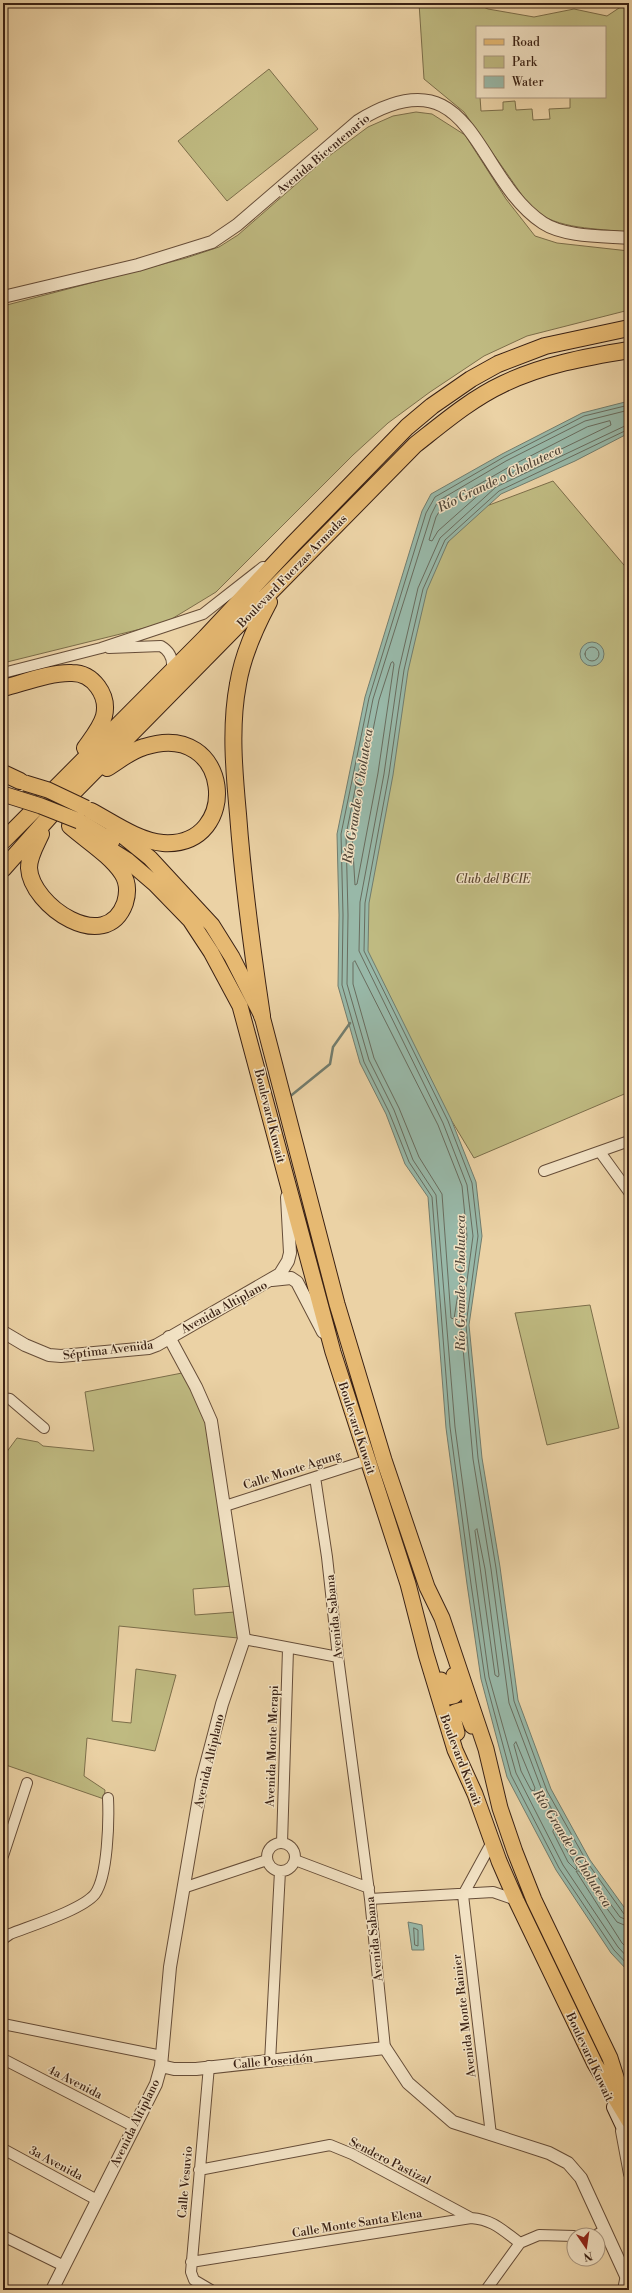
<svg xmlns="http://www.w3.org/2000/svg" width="632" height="2293" font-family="'Libre Bodoni',serif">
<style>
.green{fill:#bfba81;stroke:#7c6e4a;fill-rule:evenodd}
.water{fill:#98b8a8;stroke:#727c6d}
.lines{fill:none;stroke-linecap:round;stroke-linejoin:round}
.shore{stroke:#696c5e;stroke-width:1}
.stream{stroke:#727c6d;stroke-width:2.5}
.minor-casing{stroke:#664d38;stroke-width:12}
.tertiary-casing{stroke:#664d38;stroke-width:14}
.secondary-casing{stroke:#3a2114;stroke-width:16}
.primary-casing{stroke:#3a2114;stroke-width:17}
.trunk-casing{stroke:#3a2114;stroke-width:18}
.minor{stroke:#f2e2c4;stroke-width:10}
.tertiary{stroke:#f2e2c4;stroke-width:12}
.secondary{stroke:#f2e2c4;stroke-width:14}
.primary{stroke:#e6b972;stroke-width:15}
.trunk{stroke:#e6b972;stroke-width:16}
.primary-bridge-casing{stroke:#3a2114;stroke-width:17;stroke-linecap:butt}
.primary-bridge{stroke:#e6b972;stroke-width:15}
.labels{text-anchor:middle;stroke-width:3;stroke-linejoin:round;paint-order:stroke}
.street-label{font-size:12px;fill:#3a2114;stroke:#f2e2c4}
.park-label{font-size:12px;font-style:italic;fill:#5b472f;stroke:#f2e2c4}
.water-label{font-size:13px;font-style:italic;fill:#524739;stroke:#f2e2c4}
</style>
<rect width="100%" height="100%" fill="#ebd2a5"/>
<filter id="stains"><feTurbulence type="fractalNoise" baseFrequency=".005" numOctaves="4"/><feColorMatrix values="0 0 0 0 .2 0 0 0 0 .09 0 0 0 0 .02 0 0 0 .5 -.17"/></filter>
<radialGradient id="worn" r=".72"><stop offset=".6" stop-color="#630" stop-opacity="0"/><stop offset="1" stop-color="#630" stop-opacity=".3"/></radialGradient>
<!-- green -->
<path class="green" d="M 419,3 L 475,3 L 488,9 L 534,17 L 574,9 L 607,16 L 622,6 L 629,8 L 629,233 C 596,227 559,231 531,208 L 464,112 L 424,79 ZM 477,27 L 605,27 L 605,97 L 570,97 L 570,108 L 549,109 L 550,119 L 533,120 L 532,109 L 516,110 L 515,101 L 503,102 L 503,110 L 481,111 L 480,97 L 477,97 Z
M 269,69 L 318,129 L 227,201 L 178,141 Z
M 416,112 L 432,114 L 465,135 L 506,199 L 535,236 L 557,243 L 629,251 L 629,310 L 527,336 L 484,356 L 430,392 L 388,423 L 353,455 L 216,592 L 165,623 L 3,663 L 3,306 L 186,258 L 219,247 L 238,235 L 325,159 L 368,127 L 393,116 Z
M 553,481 L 629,571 L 629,1092 L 474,1158 L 393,1023 L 370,970 L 354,874 L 419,585 L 468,513 Z
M 590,1305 L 619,1428 L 547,1445 L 515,1313 Z
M 182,1373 L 204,1413 L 233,1586 L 193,1589 L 195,1615 L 235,1612 L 238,1638 L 119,1626 L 112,1721 L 131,1723 L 136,1669 L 176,1675 L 155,1751 L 87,1738 L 84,1776 L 105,1790 L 104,1799 L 3,1764 L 3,1457 L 17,1438 L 38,1442 L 43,1446 L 94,1451 L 85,1392 Z"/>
<!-- water -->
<path class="water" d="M 629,401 L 629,433 L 575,461 L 501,494 L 448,542 L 427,590 L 408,671 L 393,775 L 369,903 L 368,951 L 451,1119 L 476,1182 L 482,1236 L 469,1325 L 482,1458 L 500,1567 L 518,1700 L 551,1789 L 590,1860 L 629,1914 L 629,1972 L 611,1953 L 556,1870 L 507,1777 L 481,1679 L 467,1584 L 446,1428 L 428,1197 L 405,1164 L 386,1114 L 360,1063 L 338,986 L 339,915 L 337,834 L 365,697 L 422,511 L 431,494 L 502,454 L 582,413 Z
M580 654a12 12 0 1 1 24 0a12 12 0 1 1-24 0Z
M 408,1922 L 422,1925 L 424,1950 L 412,1950 Z"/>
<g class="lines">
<!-- shore -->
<path class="shore" d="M 629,405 L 584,416 L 504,457 L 435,497 L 426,513 L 369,698 L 341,834 L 343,915 L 342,985 L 364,1062 L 389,1112 L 409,1162 L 432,1197 L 450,1427 L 471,1584 L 485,1678 L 511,1775 L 559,1868 L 614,1950 L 629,1966
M 629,410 L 585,421 L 506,461 L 438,501 L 431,515 L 373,699 L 346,835 L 348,915 L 347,984 L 369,1060 L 394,1110 L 413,1160 L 436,1195 L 455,1427 L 476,1583 L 489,1677 L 516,1773 L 563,1865 L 618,1947 L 629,1959
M 610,421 L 611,425 L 493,482 L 438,531 L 432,541 L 429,540 L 436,517 L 443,505 L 509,467 L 587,427 Z
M 629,424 L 496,487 L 440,538 L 418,588 L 399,669 L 384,774 L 360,902 L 359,951 L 443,1123 L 467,1185 L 473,1236 L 461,1326 L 473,1459 L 491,1569 L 509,1703 L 543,1793 L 582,1865 L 620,1917 L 629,1921
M 629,429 L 499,491 L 445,540 L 423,589 L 404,670 L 389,774 L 365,903 L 364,951 L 448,1121 L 472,1183 L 478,1236 L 466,1325 L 478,1458 L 496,1568 L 514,1701 L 547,1791 L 587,1862 L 624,1914 L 629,1916
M585 654a7 7 0 1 1 14 0a7 7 0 1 1-14 0Z
M 393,662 L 394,664 L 378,773 L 357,884 L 355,885 L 352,835 L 379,700 L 391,663 Z
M 355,961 L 438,1125 L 462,1186 L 467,1236 L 454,1319 L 451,1318 L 442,1194 L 419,1157 L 399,1108 L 374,1058 L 353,984 L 353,963 Z
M 477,1529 L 485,1569 L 499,1675 L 498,1677 L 495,1675 L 475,1531 Z
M 516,1742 L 535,1788 L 534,1791 L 531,1790 L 521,1771 L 514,1745 Z
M 554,1829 L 577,1867 L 576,1870 L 568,1862 L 553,1832 Z
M 629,1927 L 617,1922 L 579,1871 L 576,1871 L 622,1943 L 629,1950
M 414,1928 L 418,1930 L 418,1946 L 415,1945 Z"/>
<!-- stream -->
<path class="stream" d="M 288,1098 L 330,1064 L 333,1047 L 350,1023"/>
<!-- minor casing -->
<g class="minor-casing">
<path id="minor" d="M 109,648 L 161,646 C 171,652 174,661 171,672
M 3,673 L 101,648 L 203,614 L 263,567
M 600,1152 L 629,1192
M 544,1171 L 629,1141
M 3,1398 L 10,1399 L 44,1428
M 315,1477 L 327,1557 L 338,1657 L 370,1899 L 385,2048
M 225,1506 L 368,1460
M 244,1639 L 338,1657
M267 1857a14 14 0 1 1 28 0a14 14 0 1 1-28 0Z
M 282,1843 L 288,1649
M 3,1856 L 27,1783
M 295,1860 L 369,1888
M 183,1888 L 267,1860
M 463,1895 L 491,2135
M 463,1895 L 492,1842
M 370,1899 L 493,1892 L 516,1900
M 3,1939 L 10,1934 C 30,1926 82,1910 95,1894 C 108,1876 109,1820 108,1798
M 3,2024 L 162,2056
M 3,2059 L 135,2127
M 270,2062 L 280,1871
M 209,2066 L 191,2272 L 194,2280 L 211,2290
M 621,2131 L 629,2174
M 3,2149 L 97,2200
M 199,2170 L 330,2145 L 352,2154 L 471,2218
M 596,2235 L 605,2230
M 3,2236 L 64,2266
M 191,2262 L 471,2218 C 494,2220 502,2230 520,2243
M 486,2290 L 520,2243 L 539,2235 L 574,2236
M 623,2290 L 629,2260"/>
</g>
<!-- tertiary casing -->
<g class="tertiary-casing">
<path id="tertiary" d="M 3,297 L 138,265 L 212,242 L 237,225 L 358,121 C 474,50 473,177 543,223 C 564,237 604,236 629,238
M 272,1280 L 291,1278 L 297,1282 L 323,1332
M 3,1332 L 25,1345 L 49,1355 L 61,1356 L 149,1348 L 157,1345 L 280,1274 L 288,1261 L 290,1253 L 287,1197
M 161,2066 L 174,2069 L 196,2069 L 385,2048 L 408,2083 L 453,2122 L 549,2153 L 568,2163 L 581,2178 L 626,2276 L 629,2278
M 52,2290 L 156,2084 L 161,2066 L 170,1967 L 202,1780 L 222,1704 L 244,1639 L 211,1421 L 196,1387 L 169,1337"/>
</g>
<!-- secondary casing -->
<g class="secondary-casing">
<path id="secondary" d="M 614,2107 L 629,2139"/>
</g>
<!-- primary casing -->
<g class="primary-casing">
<path id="primary" d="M 79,821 L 112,841
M 114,829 L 150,858 L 212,925 L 232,957 L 262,1016 L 337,1304 L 384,1460 L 427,1587 L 442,1618 L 486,1749 L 500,1808 L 515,1852 L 534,1900 L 610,2058 L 623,2099
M 97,841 L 127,860 L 155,884 L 190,920 L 211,952 L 240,1006 L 333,1352 L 408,1584 L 426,1654 L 455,1750 L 475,1794 L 499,1861 L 516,1900 L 595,2064 L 629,2121
M 441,1680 L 445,1694 L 449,1697 L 454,1696 L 457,1693 L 458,1686 L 454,1675
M 457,1733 L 453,1718 L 455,1712 L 462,1710 L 466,1712 L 472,1726"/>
</g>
<!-- trunk casing -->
<g class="trunk-casing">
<path id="trunk" d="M 3,688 C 23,683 51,672 72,673 C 93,673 109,695 104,716 C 101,727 92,738 85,748
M 3,773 L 20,781
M 91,811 C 112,822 138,841 163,843 C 243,848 232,718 144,747 C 130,751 119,761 107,768
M 41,834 C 36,845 29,856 29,868 C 31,906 106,956 125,903 C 128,893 128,882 122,873 C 110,855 87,841 70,826
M 3,841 L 206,637 L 293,544 L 407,427 L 432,406 L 471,379 L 498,364 L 545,346 L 629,328
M 3,869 L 51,815 L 415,445 C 443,423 471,399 503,384 C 542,365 586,357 629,350
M 262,1016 C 252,949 243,882 238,814 C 234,771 230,726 238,684 C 243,654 255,628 269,602"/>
</g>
<!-- minor -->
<use href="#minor" class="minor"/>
<!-- tertiary -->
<use href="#tertiary" class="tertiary"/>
<!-- secondary -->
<use href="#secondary" class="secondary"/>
<!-- primary -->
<use href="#primary" class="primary"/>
<!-- trunk -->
<use href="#trunk" class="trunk"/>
<!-- primary-bridge casing -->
<g class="primary-bridge-casing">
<path id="primary-bridge" d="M 25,783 L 48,790 L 86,808
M 3,794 L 41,806 L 79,821"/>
</g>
<!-- primary-bridge -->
<use href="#primary-bridge" class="primary-bridge"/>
</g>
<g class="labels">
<!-- street labels -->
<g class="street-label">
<text transform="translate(323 154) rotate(-40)" y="4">Avenida Bicentenario</text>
<text transform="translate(292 571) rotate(-46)" y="4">Boulevard Fuerzas Armadas</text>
<text transform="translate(270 1116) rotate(76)" y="4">Boulevard Kuwait</text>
<text transform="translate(224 1307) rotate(-29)" y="4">Avenida Altiplano</text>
<text transform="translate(108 1350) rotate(-7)" y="4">Séptima Avenida</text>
<text transform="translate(357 1428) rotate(72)" y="4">Boulevard Kuwait</text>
<text transform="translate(292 1470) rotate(-18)" y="4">Calle Monte Agung</text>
<text transform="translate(334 1617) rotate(-96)" y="4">Avenida Sabana</text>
<text transform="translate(272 1746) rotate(-88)" y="4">Avenida Monte Merapi</text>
<text transform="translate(461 1760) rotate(69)" y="4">Boulevard Kuwait</text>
<text transform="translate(209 1761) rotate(-77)" y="4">Avenida Altiplano</text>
<text transform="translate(374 1939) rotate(-96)" y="4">Avenida Sabana</text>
<text transform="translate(464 2016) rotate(-97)" y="4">Avenida Monte Rainier</text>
<text transform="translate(590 2057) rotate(65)" y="4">Boulevard Kuwait</text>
<text transform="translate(273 2061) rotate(-5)" y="4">Calle Poseidón</text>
<text transform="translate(75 2082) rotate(27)" y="4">4a Avenida</text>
<text transform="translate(135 2123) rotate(-64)" y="4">Avenida Altiplano</text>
<text transform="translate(390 2161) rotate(27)" y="4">Sendero Pastizal</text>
<text transform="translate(56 2163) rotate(28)" y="4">3a Avenida</text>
<text transform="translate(185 2182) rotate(-85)" y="4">Calle Vesuvio</text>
<text transform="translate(357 2223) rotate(-9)" y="4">Calle Monte Santa Elena</text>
</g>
<!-- park labels -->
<g class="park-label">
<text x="493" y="883">Club del BCIE</text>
</g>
<!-- water labels -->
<g class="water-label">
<text transform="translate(499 478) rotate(-26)" y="5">Río Grande o Choluteca</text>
<text transform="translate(357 796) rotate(-81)" y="5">Río Grande o Choluteca</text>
<text transform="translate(460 1283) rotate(-90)" y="5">Río Grande o Choluteca</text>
<text transform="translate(573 1848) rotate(58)" y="5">Río Grande o Choluteca</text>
</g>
</g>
<!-- margin -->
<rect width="632" height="2293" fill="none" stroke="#ebd2a5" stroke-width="16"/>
<rect x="4" y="4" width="624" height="2285" fill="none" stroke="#3a2114" stroke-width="2"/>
<rect x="8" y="8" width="616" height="2277" fill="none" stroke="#3a2114"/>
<!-- legend -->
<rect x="476" y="26" width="130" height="72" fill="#f2e2c4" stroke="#a8957e"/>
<rect x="484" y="39" width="20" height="6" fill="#e6b972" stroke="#a8957e"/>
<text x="512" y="46" font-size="12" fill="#3a2114">Road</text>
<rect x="484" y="56" width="20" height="12" fill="#bfba81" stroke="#a8957e"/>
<text x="512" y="66" font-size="12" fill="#3a2114">Park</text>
<rect x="484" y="76" width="20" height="12" fill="#98b8a8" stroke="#a8957e"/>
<text x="512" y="86" font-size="12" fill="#3a2114">Water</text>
<!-- north arrow -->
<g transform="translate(586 2247) rotate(167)"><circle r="19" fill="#f2e2c4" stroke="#a8957e"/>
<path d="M0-3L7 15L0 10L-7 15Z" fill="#8f2418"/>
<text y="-6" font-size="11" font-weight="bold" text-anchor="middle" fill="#3a2114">N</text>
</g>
<rect width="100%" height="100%" filter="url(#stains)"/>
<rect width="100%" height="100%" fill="url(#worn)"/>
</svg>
